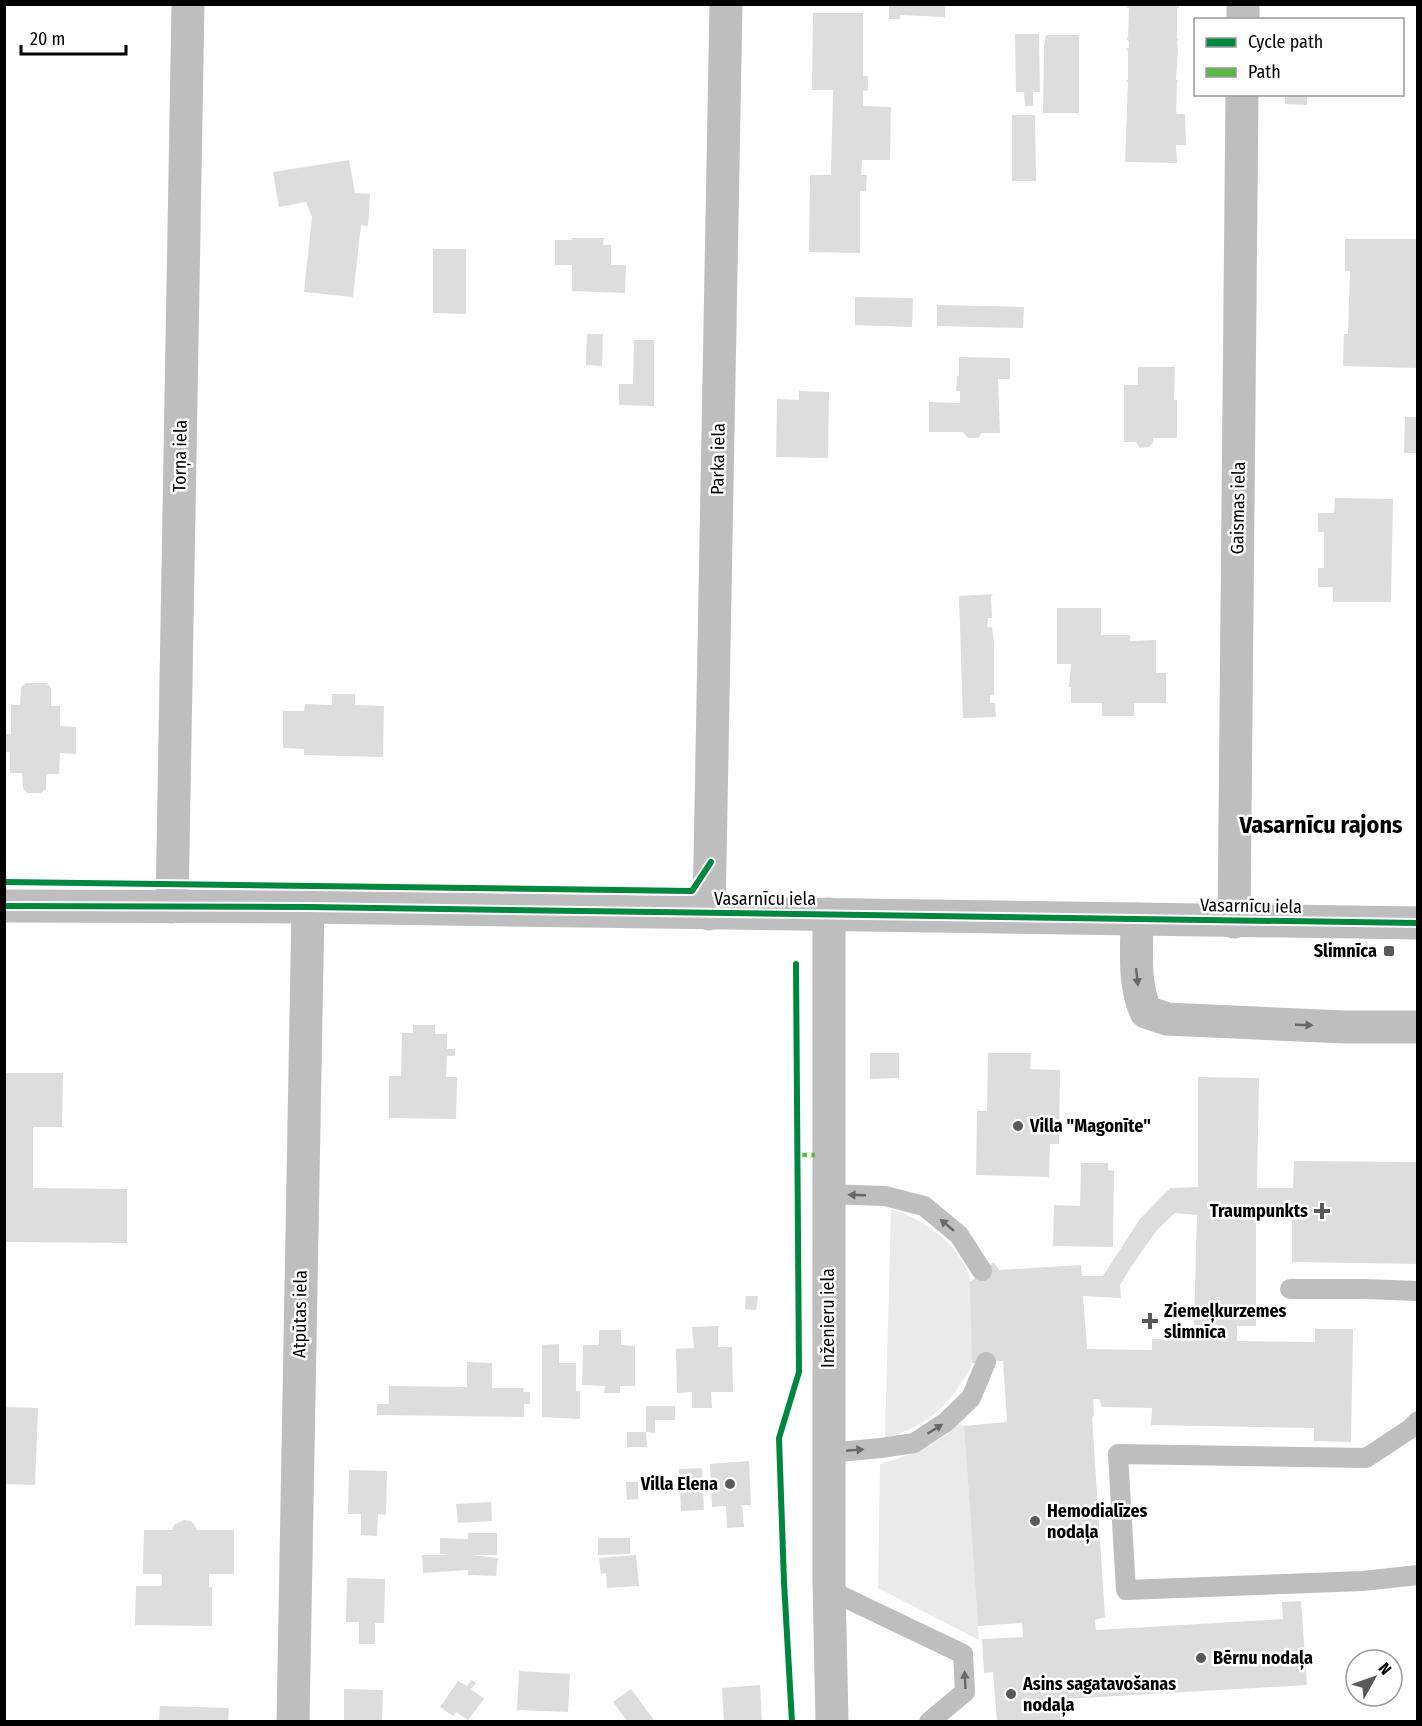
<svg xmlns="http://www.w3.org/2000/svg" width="1422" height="1726" font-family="'Fira Sans Condensed',sans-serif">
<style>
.green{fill:#eaeaea}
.building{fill:#ddd;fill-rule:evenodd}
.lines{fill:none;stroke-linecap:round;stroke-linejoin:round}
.service{stroke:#bebebe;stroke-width:20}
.minor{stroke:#bebebe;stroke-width:33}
.tertiary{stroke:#bebebe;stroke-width:33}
.quiet{stroke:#58b947;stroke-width:4.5;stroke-dasharray:9 4.5;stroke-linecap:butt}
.cycleway-casing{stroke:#fff;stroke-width:10}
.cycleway{stroke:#00873e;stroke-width:6}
.oneway{fill:#686868}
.poi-dot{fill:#595959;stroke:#fff;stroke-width:2}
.labels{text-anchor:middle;stroke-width:5;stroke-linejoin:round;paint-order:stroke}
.street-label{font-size:18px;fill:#000;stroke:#fff}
.poi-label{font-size:18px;font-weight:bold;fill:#000;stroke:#fff;text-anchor:start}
.district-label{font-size:24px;font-weight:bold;fill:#000;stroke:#fff}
</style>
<rect width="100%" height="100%" fill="#fff"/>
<!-- green -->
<path class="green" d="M 891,1209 C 921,1218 963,1246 970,1280 C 972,1293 971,1308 971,1321 C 971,1333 974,1351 972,1362 C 971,1369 965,1377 961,1383 C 944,1411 917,1430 885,1438 Z
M 959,1424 L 964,1426 L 979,1640 L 878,1588 L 880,1464 C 910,1456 936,1445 959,1424 Z"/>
<!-- building -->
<path class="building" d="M 889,4 L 945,4 L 945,17 L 900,15 L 900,19 L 889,19 Z
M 1127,4 L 1179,4 L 1179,8 L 1177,8 L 1177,38 L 1178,38 L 1178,41 L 1177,41 L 1178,49 L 1176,80 L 1178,80 L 1177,82 L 1176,112 L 1177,114 L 1185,114 L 1186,145 L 1176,145 L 1177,163 L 1125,162 L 1128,82 L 1126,82 L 1126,80 L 1128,80 L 1128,51 L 1127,51 L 1126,48 L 1129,48 L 1129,41 L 1127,40 L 1127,37 L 1128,38 L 1129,8 L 1127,8 Z
M 813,13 L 863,13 L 863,76 L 868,76 L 868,90 L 863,91 L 863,106 L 891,107 L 890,160 L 862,160 L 861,175 L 867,175 L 866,191 L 860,191 L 860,253 L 809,252 L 810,175 L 831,175 L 833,90 L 812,90 Z
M 1015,34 L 1039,34 L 1040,92 L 1033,92 L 1033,106 L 1025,106 L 1024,92 L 1016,92 Z
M 1046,35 L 1079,35 L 1079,113 L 1043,113 L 1044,47 Z
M 1285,94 L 1307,94 L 1307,105 L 1285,104 Z
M 1012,115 L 1035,115 L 1036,181 L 1012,181 Z
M 349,160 L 355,193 L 370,194 L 368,226 L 361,225 L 353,297 L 304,292 L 312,217 L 306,202 L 279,207 L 273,172 Z
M 572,238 L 604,238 L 603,245 L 611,245 L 611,265 L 626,265 L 625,293 L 572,291 L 572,265 L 555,265 L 555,240 L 572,240 Z
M 1345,239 L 1418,239 L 1416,368 L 1343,366 L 1344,334 L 1348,334 L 1350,271 L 1345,271 Z
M 433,249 L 466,249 L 466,314 L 433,313 Z
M 855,297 L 913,298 L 912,327 L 855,325 Z
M 937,305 L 1024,307 L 1023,328 L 937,326 Z
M 587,334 L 603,334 L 602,366 L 586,365 Z
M 634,340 L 654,340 L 654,406 L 619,405 L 619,384 L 633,384 Z
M 959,357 L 1010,358 L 1010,379 L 998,379 L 1000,433 L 982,433 L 978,438 L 968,438 L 963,432 L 929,432 L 929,402 L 960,403 L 960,391 L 956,391 L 957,376 L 959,376 Z
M 1138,367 L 1175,367 L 1174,400 L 1177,400 L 1177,438 L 1153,438 L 1153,442 L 1149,447 L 1140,448 L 1136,442 L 1124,442 L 1124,385 L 1138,385 Z
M 799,391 L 829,392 L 828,458 L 776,457 L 777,399 L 799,400 Z
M 1405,417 L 1418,417 L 1418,453 L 1404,453 Z
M 1335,498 L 1393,499 L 1391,602 L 1333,602 L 1333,587 L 1318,587 L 1318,568 L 1324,568 L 1324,532 L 1318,532 L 1318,513 L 1334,513 Z
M 993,594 L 991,597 L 992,618 L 988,618 L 987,627 L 992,627 L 994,642 L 994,695 L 990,695 L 990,703 L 995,703 L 996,717 L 963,718 L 959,596 Z
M 1057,608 L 1101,608 L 1101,635 L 1130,635 L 1130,641 L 1156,640 L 1156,673 L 1166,673 L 1166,703 L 1134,703 L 1134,716 L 1102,716 L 1102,703 L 1071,703 L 1071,687 L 1069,687 L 1071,664 L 1057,664 Z
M 26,683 L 47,683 L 51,688 L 51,706 L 60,706 L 60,726 L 76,727 L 76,754 L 60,753 L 59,774 L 46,774 L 46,789 L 41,793 L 27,793 L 23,788 L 22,773 L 10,773 L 10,752 L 4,752 L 4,734 L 11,734 L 11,705 L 20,705 L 21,687 Z
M 332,694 L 355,694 L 355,705 L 384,706 L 383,757 L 304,755 L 304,749 L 283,748 L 283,711 L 304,711 L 305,704 L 332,705 Z
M 413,1025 L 435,1025 L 435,1034 L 447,1034 L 447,1049 L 455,1049 L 455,1056 L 447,1056 L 446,1077 L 457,1077 L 456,1119 L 389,1118 L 389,1076 L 401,1076 L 402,1033 L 413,1033 Z
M 870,1053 L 899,1053 L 899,1078 L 870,1079 Z
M 988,1053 L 1031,1053 L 1030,1069 L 1060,1070 L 1059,1144 L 1050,1144 L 1049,1177 L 976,1175 L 977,1111 L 987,1111 Z
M 5,1073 L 63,1073 L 62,1127 L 33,1127 L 33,1188 L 127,1189 L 127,1243 L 5,1242 Z
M 1198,1077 L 1259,1078 L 1257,1188 L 1293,1188 L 1294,1161 L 1418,1162 L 1418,1264 L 1292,1262 L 1292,1216 L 1256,1216 L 1256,1326 L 1237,1326 L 1237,1341 L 1315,1342 L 1315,1329 L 1353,1329 L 1351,1442 L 1314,1441 L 1314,1428 L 1151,1425 L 1152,1408 L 1102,1407 L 1099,1399 L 1093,1399 L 1094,1416 L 1092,1417 L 1105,1617 L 1095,1620 L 1096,1630 L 1283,1619 L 1282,1602 L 1301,1601 L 1307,1685 L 1064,1699 L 1065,1722 L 997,1722 L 993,1672 L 984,1673 L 982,1639 L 1023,1637 L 1022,1623 L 978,1626 L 964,1426 L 1007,1422 L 1003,1361 L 972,1363 L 970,1282 L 994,1262 L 999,1270 L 1081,1265 L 1082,1276 L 1103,1276 L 1140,1219 L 1170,1188 L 1198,1187 ZM 1175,1213 L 1197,1215 L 1194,1325 L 1218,1325 L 1217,1340 L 1152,1339 L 1152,1350 L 1087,1349 L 1083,1296 L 1121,1298 L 1120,1285 L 1131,1267 L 1156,1231 Z
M 1081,1163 L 1108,1163 L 1108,1170 L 1114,1171 L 1113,1247 L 1053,1246 L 1054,1205 L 1080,1206 Z
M 746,1296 L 758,1296 L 756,1310 L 745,1309 Z
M 718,1326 L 718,1347 L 732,1347 L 733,1392 L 711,1392 L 712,1408 L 692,1408 L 692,1392 L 677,1393 L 676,1349 L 694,1348 L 692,1327 Z
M 599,1330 L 621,1330 L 621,1345 L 635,1346 L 635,1386 L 620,1386 L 620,1393 L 604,1393 L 605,1386 L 582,1385 L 583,1345 L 599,1345 Z
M 559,1344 L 559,1363 L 576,1363 L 576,1391 L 580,1391 L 580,1419 L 542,1417 L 542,1345 Z
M 467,1362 L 492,1363 L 492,1388 L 524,1388 L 523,1392 L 530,1392 L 530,1404 L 524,1404 L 524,1417 L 377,1415 L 377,1404 L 389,1404 L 389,1386 L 467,1387 Z
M 646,1406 L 675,1406 L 675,1420 L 655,1420 L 655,1433 L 646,1432 Z
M 4,1407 L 38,1408 L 35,1485 L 4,1484 Z
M 627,1432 L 646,1432 L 647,1447 L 627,1447 Z
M 749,1461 L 751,1505 L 742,1505 L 744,1527 L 727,1528 L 726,1506 L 712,1507 L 710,1464 Z
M 702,1468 L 704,1510 L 681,1511 L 679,1469 Z
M 349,1470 L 387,1471 L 386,1515 L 378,1514 L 377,1536 L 361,1535 L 361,1514 L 348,1514 Z
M 626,1482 L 638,1482 L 638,1499 L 627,1500 Z
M 491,1502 L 492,1521 L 458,1523 L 456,1504 Z
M 184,1520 L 190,1521 L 194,1524 L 197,1530 L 234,1530 L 234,1574 L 209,1574 L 209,1587 L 212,1587 L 212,1626 L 135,1625 L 136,1586 L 162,1586 L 162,1574 L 143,1574 L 144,1530 L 172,1530 L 174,1525 Z
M 468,1533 L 497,1533 L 497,1555 L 472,1555 L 498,1558 L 496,1576 L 468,1575 L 468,1570 L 423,1573 L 422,1555 L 450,1555 L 440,1554 L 440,1538 L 468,1539 Z
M 598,1538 L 630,1538 L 630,1554 L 598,1555 Z
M 636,1555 L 639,1586 L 607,1588 L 606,1573 L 601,1574 L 599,1558 Z
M 347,1578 L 385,1579 L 384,1623 L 375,1623 L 375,1644 L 359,1644 L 359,1622 L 346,1622 Z
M 519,1671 L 570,1674 L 568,1712 L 517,1710 Z
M 471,1680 L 476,1683 L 471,1689 L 484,1699 L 468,1720 L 456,1712 L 453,1716 L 440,1707 L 458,1681 L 467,1686 Z
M 760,1685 L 762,1722 L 724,1722 L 722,1688 Z
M 344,1689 L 383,1690 L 382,1722 L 344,1722 Z
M 631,1689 L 654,1720 L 652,1722 L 628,1722 L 613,1702 Z
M 160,1706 L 229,1708 L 228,1722 L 159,1722 Z"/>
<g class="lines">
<!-- service -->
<path class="service" d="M 828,1194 L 885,1196 L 924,1206 L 959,1235 L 982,1271
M 1290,1289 L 1364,1289 L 1418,1291
M 1418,1421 L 1410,1429 L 1366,1458 L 1118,1454 L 1126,1590 L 1363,1581 L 1418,1575
M 829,1453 L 881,1448 L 914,1443 L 946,1422 L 971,1398 L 986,1362
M 829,1590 L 963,1654 L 965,1692 L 929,1722"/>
<!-- minor -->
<path class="minor" d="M 1243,20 L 1243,4
M 172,907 L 188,4
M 709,914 L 726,4
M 1137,919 C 1137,951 1133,983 1146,1012 L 1167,1019 L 1344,1027 L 1418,1027
M 1234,922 L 1242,94
M 293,1722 L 308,907"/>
<!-- tertiary -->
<path class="tertiary" d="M 4,906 L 308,907 L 1418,923
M 829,914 L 829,1582 L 832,1722"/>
<!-- quiet -->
<path class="quiet" d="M 798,1155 L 815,1155"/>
<!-- cycleway casing -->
<g class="cycleway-casing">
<path id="cycleway" d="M 4,882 L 692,891 L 711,862
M 4,906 L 308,907 L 1418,923
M 792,1722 L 784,1582 L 779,1438 L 799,1372 L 796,964"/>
</g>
<!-- cycleway -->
<use href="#cycleway" class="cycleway"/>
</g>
<!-- one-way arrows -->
<defs><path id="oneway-solid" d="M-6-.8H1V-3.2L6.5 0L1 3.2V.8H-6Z" transform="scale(1.5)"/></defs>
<g class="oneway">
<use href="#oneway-solid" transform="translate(1137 977) rotate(84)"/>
<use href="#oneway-solid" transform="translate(1304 1025) rotate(2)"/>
<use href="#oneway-solid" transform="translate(857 1195) rotate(-178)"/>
<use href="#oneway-solid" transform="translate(947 1225) rotate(-140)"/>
<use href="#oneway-solid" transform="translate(935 1429) rotate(-32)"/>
<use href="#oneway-solid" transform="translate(855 1450) rotate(-5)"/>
<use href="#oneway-solid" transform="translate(965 1680) rotate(-93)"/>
</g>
<!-- markers -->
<g class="poi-dot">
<rect x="1383" y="945" width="12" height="12" rx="3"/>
<circle cx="1018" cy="1126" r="6"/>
<path d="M1319 1202h6v6h6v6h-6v6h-6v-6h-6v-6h6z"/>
<path d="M1147 1312h6v6h6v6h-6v6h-6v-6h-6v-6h6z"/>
<circle cx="730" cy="1484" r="6"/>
<circle cx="1035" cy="1521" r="6"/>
<circle cx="1201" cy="1658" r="6"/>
<circle cx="1011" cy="1694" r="6"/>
</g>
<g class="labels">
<!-- street labels -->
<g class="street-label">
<text transform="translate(180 456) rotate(-89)" y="6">Torņa iela</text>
<text transform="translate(718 459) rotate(-89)" y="6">Parka iela</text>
<text transform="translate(1238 508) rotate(-89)" y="6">Gaismas iela</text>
<text x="765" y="905">Vasarnīcu iela</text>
<text transform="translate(1251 906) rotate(1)" y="6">Vasarnīcu iela</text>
<text transform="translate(300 1314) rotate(-89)" y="6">Atpūtas iela</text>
<text transform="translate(828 1318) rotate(-90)" y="6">Inženieru iela</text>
</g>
<!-- poi labels -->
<g class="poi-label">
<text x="1377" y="957" text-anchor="end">Slimnīca</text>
<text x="1030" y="1132">Villa "Magonīte"</text>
<text x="1308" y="1217" text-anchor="end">Traumpunkts</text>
<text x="1164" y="1317">Ziemeļkurzemes<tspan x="1164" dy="21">slimnīca</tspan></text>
<text x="718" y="1490" text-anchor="end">Villa Elena</text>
<text x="1047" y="1517">Hemodialīzes<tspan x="1047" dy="21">nodaļa</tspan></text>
<text x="1213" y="1664">Bērnu nodaļa</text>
<text x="1023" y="1690">Asins sagatavošanas<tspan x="1023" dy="21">nodaļa</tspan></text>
</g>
<!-- district labels -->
<g class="district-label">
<text x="1321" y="833">Vasarnīcu rajons</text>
</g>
</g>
<!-- border -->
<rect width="1422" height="1726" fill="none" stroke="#000000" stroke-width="12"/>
<!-- legend -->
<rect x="1194" y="18" width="210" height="78" fill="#ffffff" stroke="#999999" stroke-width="1.5"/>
<rect x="1206" y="38" width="30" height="9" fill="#00873e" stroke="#999999" stroke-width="1.5"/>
<text x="1248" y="48" font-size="18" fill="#000000">Cycle path</text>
<rect x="1206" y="68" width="30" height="9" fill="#58b947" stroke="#999999" stroke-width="1.5"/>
<text x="1248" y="78" font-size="18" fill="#000000">Path</text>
<!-- north arrow -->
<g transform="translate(1374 1678) rotate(50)"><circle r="28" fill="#ffffff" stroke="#999999" stroke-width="1.5"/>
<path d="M0-4.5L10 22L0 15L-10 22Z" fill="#595959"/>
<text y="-9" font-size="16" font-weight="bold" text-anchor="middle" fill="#000000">N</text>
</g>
<!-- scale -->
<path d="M21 45v9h105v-9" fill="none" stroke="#000000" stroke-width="3"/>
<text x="30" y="45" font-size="18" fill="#000000" stroke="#ffffff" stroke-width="4.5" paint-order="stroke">20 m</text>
</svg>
